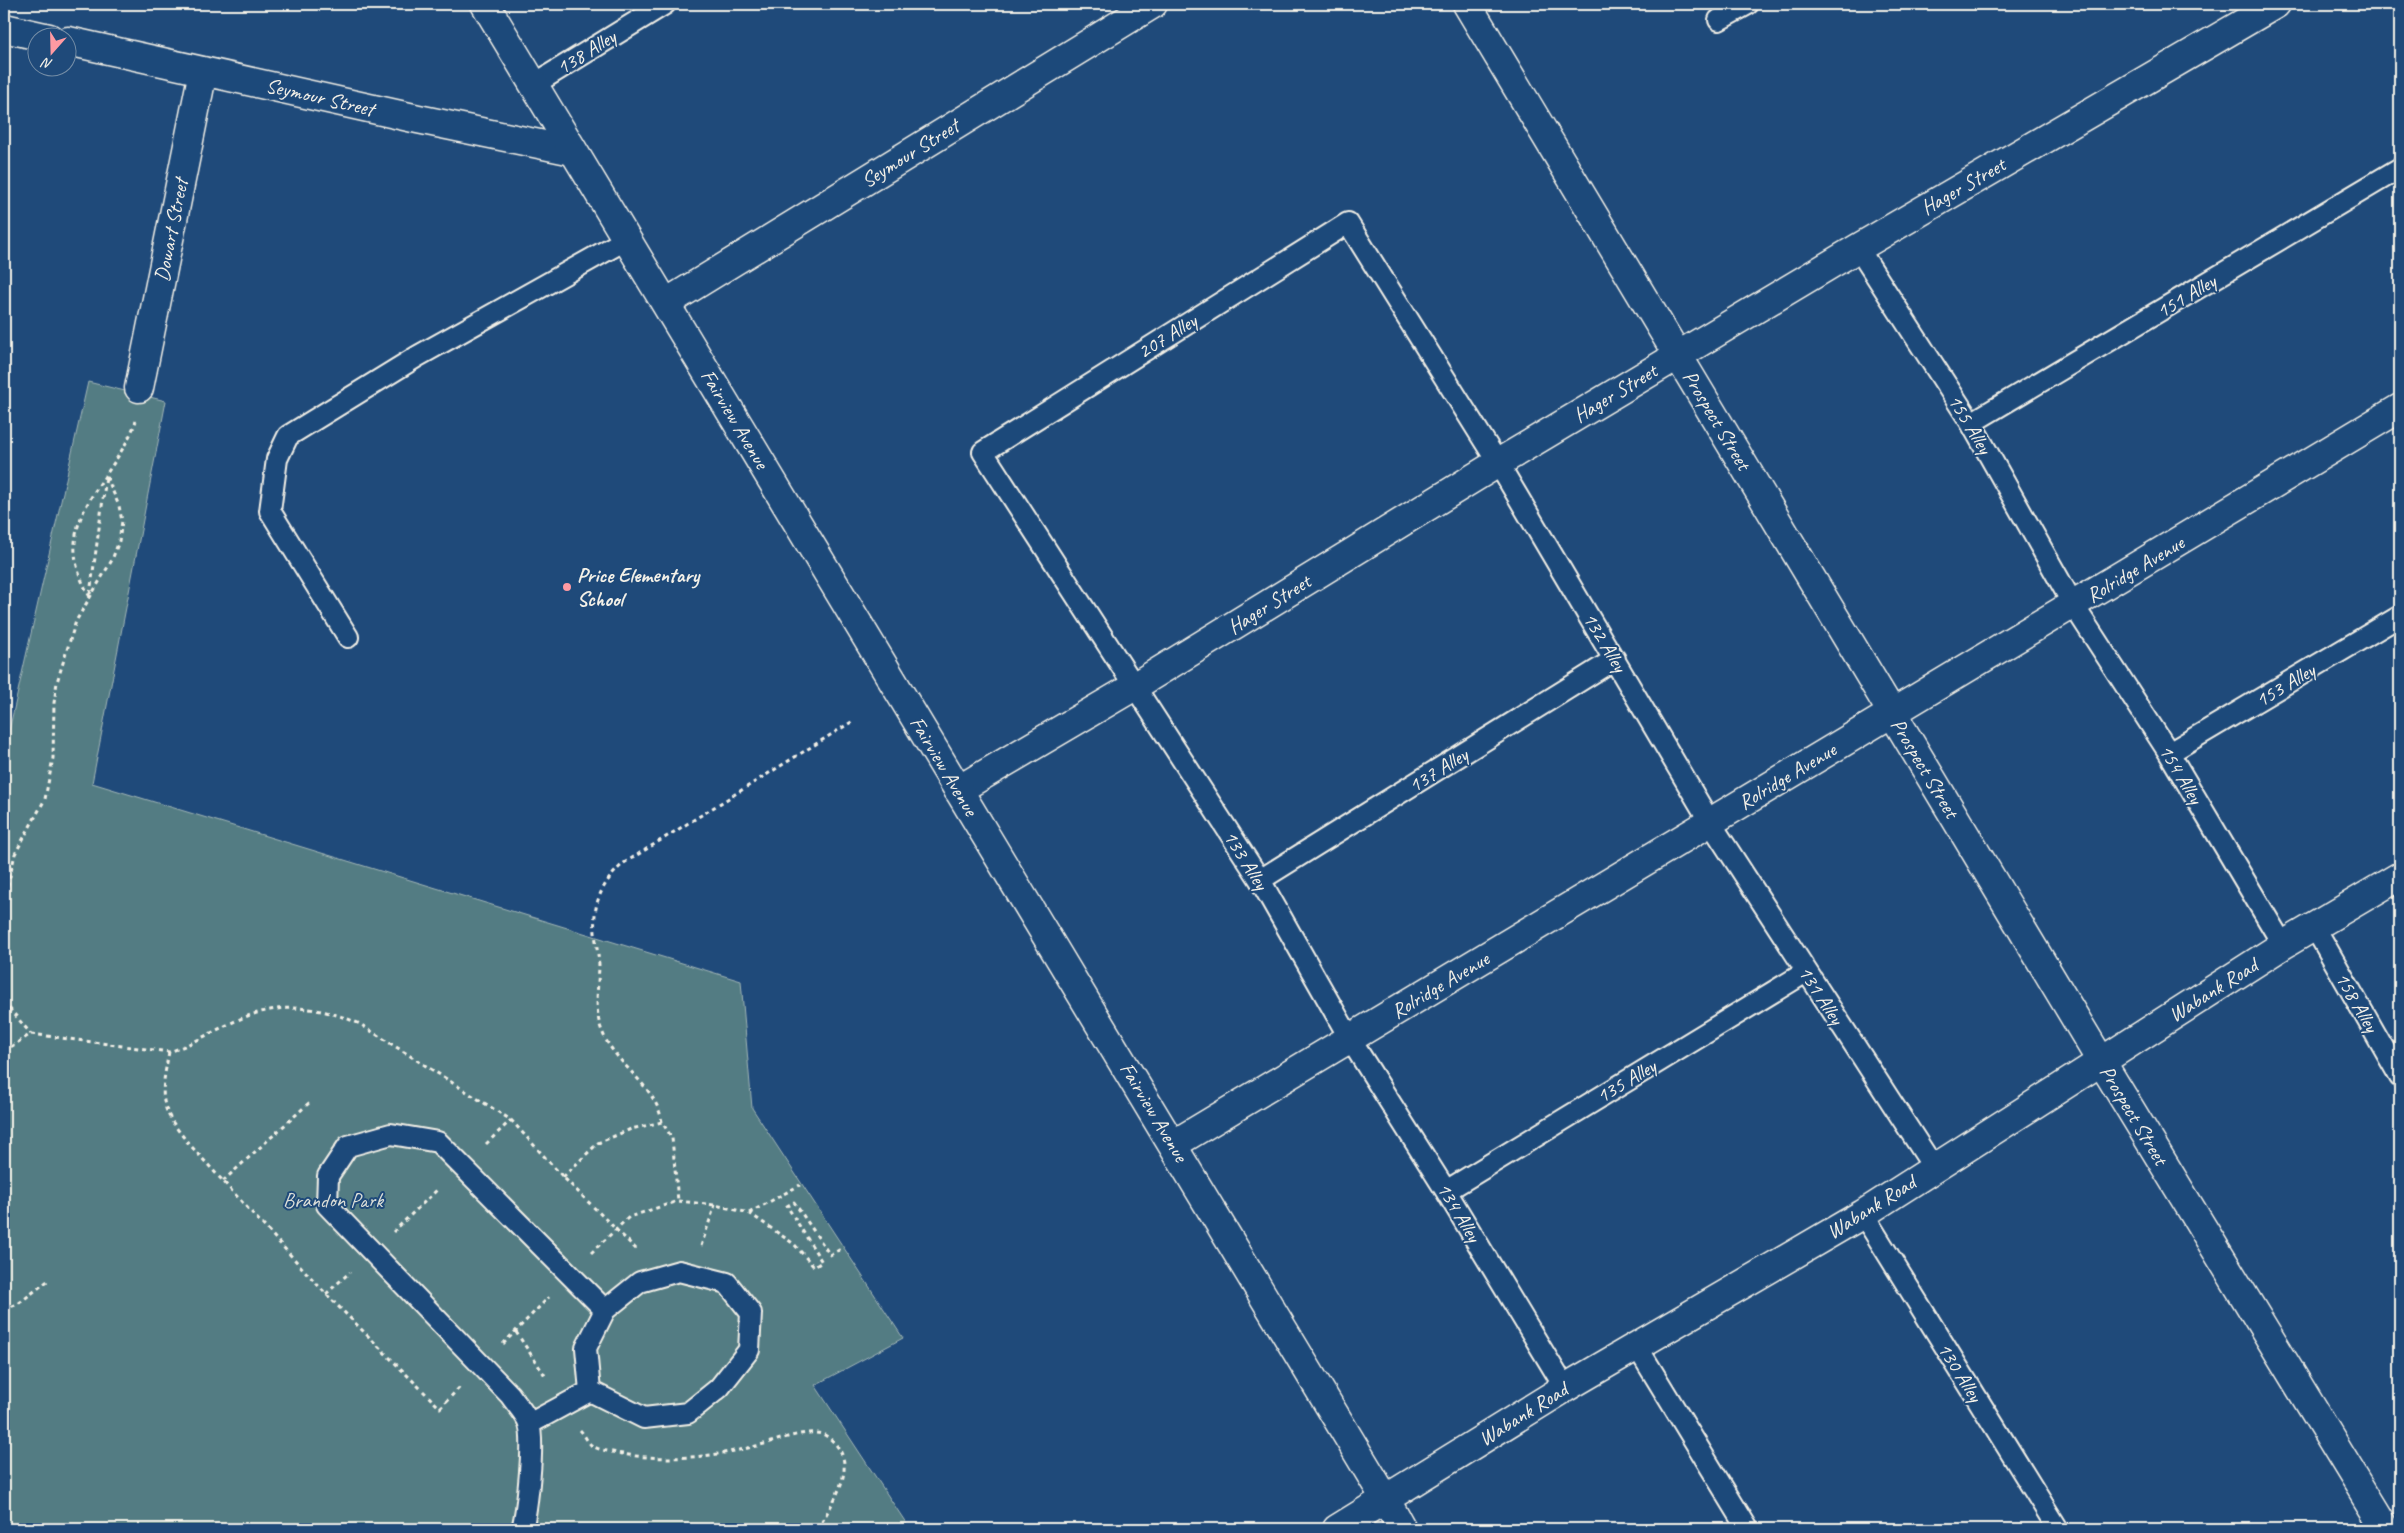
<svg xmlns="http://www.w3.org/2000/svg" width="2404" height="1533" font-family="Caveat,sans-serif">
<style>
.green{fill:#527c83;stroke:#a3b6b6}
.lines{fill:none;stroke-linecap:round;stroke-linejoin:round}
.service-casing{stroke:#f4f1e8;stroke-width:24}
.minor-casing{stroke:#f4f1e8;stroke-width:31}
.tertiary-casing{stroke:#f4f1e8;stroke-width:31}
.path{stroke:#f4f1e8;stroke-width:3;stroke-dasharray:4 4;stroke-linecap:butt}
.service{stroke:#1f4a7a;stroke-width:20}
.minor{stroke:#1f4a7a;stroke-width:28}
.tertiary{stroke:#1f4a7a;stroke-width:28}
.poi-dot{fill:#ff9aa2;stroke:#1f4a7a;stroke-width:2}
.labels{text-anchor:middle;stroke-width:4;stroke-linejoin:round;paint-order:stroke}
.street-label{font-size:21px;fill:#f4f1e8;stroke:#1f4a7a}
.poi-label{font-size:21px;font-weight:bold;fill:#f4f1e8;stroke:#1f4a7a;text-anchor:start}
.park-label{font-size:21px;fill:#dcdfd9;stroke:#1f4a7a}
</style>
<rect width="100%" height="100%" fill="#1f4a7a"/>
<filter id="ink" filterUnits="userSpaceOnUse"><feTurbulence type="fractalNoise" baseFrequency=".02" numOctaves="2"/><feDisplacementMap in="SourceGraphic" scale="10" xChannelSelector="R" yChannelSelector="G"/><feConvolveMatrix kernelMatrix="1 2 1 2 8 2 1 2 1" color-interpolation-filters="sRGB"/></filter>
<g filter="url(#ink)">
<!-- green -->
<path class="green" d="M 88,382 L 166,401 L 92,783 L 741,981 L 752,1108 L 903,1338 L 815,1385 L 910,1529 L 4,1529 L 4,753 Z"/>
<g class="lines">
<!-- service casing -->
<g class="service-casing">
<path id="service" d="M 1719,20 L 1748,4
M 533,85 L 665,4
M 1858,248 L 1971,423 L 2074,606 L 2169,753 L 2283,945
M 1971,423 L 2400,168
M 348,637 L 270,511 L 277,459 L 288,436 L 418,356 L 627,239
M 2169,753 L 2400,616
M 1260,880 L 1615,659
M 2314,926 L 2400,1077
M 1446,1191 L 1806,972
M 1863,1214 L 2058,1529
M 1636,1345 L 1748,1529
M 1565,1388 L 1446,1191 L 1350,1039 L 1260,880 L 983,452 L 1348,223 L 1498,463 L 1710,822 L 1934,1168
M 529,1424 L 590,1391 L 644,1418 L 688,1413 L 719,1388 L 749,1350 L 751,1313 L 727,1283 L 679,1271 L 640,1282 L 605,1310 L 586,1348 L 590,1391
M 522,1529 C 527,1510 535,1443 529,1424 C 527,1415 515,1403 510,1395 L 327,1205 L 328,1176 L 348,1146 L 391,1134 L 438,1142 L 605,1310"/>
</g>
<!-- minor casing -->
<g class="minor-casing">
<path id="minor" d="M 1467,4 L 2101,1061 L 2386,1529
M 4,28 L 49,38
M 68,41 L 418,119 L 573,151
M 666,303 L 1153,4
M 139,388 L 203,71
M 958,790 L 1135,686 L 1498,463 L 1858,248 L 2276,4
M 1174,1144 L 2400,408
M 1386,1500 L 1402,1529"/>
</g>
<!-- tertiary casing -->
<g class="tertiary-casing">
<path id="tertiary" d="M 485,4 C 783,504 1088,1000 1386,1500
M 1337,1529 L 1565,1388 L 1863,1214 L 2283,945 L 2400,876"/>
</g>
<!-- path -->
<path class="path" d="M 90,594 L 106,477
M 90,597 C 45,520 112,486 136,421
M 4,902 L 15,854 L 45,799 L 53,758 L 54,703 L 57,682 L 76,621 L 112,560 L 119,541 L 122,521 L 119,506 L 106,475
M 4,1002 L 31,1034
M 4,1051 L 31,1034 L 169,1052 C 196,1043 219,1027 245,1017 C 284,1002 323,1007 360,1024 L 511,1120 L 563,1177 L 638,1251
M 169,1052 C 160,1098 158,1107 190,1145 L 326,1294 L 440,1408 L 460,1387
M 662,1122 C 656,1084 615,1066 602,1031 C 594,1012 598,987 599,967 C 599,958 597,950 596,941 C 591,908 599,885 624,863 L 853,721
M 486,1144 L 511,1120
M 563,1177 L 598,1143 L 631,1129 L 662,1122 L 672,1138 L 678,1201
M 223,1181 L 310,1102
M 749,1213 L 800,1185
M 393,1232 L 439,1188
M 701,1246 L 715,1205
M 591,1253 L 629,1217 L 678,1201 L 715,1205 L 749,1213 L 794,1244 L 814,1267 L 822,1262 L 787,1206 L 794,1202 L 830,1255 L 843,1248
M 326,1294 L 350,1272
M 4,1309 L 18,1304 L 50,1279
M 516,1332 L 546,1377
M 503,1344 L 549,1297
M 580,1430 C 584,1434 587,1441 591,1445 C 597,1450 609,1451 617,1453 C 662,1462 710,1458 756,1446 C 775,1442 803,1429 822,1434 C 828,1436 834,1442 837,1446 C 857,1471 830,1506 818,1529"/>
<!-- service -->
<use href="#service" class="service"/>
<!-- minor -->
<use href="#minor" class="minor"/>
<!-- tertiary -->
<use href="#tertiary" class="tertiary"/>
</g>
</g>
<!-- markers -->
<circle class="poi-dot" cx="567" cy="587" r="5"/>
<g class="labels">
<!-- street labels -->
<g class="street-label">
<text transform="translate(586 52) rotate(-32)" y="7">138 Alley</text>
<text transform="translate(320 97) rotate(13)" y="7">Seymour Street</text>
<text transform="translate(910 153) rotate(-32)" y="7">Seymour Street</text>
<text transform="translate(1963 186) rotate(-30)" y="7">Hager Street</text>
<text transform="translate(171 230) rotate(-79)" y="7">Dowart Street</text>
<text transform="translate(2186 296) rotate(-31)" y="7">151 Alley</text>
<text transform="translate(1167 336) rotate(-32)" y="7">207 Alley</text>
<text transform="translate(1615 393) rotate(-31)" y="7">Hager Street</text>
<text transform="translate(735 419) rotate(59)" y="7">Fairview Avenue</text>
<text transform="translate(1717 420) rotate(59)" y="7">Prospect Street</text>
<text transform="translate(1970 424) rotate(59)" y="7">155 Alley</text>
<text transform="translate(2135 569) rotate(-31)" y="7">Rolridge Avenue</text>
<text transform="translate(1269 604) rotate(-32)" y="7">Hager Street</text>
<text transform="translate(1605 642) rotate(59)" y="7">132 Alley</text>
<text transform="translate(2285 685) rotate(-31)" y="7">153 Alley</text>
<text transform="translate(944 766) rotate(59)" y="7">Fairview Avenue</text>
<text transform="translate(1925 768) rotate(59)" y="7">Prospect Street</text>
<text transform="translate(1438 770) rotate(-32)" y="7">137 Alley</text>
<text transform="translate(2181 774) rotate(59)" y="7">154 Alley</text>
<text transform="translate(1787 776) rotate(-31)" y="7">Rolridge Avenue</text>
<text transform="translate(1246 860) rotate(58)" y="7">133 Alley</text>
<text transform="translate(1440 985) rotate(-31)" y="7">Rolridge Avenue</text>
<text transform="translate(2213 990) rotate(-32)" y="7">Wabank Road</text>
<text transform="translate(1821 995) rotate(57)" y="7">131 Alley</text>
<text transform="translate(2357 1002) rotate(60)" y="7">158 Alley</text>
<text transform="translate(1626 1081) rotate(-31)" y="7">135 Alley</text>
<text transform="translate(1154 1112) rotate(59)" y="7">Fairview Avenue</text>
<text transform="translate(2134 1115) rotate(59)" y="7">Prospect Street</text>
<text transform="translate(1871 1207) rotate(-32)" y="7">Wabank Road</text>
<text transform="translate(1459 1212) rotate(59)" y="7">134 Alley</text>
<text transform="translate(1960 1372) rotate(58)" y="7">130 Alley</text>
<text transform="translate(1523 1414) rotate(-32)" y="7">Wabank Road</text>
</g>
<!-- poi labels -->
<g class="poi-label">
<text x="577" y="582">Price Elementary<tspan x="577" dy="24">School</tspan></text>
</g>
<!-- park labels -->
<g class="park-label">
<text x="333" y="1207">Brandon Park</text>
</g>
</g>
<!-- margin -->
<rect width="2404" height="1533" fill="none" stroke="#1f4a7a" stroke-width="20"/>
<rect x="10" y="10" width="2384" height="1513" fill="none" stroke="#f4f1e8" stroke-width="2" filter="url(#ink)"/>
<!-- north arrow -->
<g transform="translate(52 52) rotate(200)"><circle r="24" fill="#1f4a7a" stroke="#748da6"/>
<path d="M0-4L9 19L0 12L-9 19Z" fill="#ff9aa2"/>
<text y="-8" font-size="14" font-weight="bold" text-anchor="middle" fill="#f4f1e8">N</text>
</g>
</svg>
